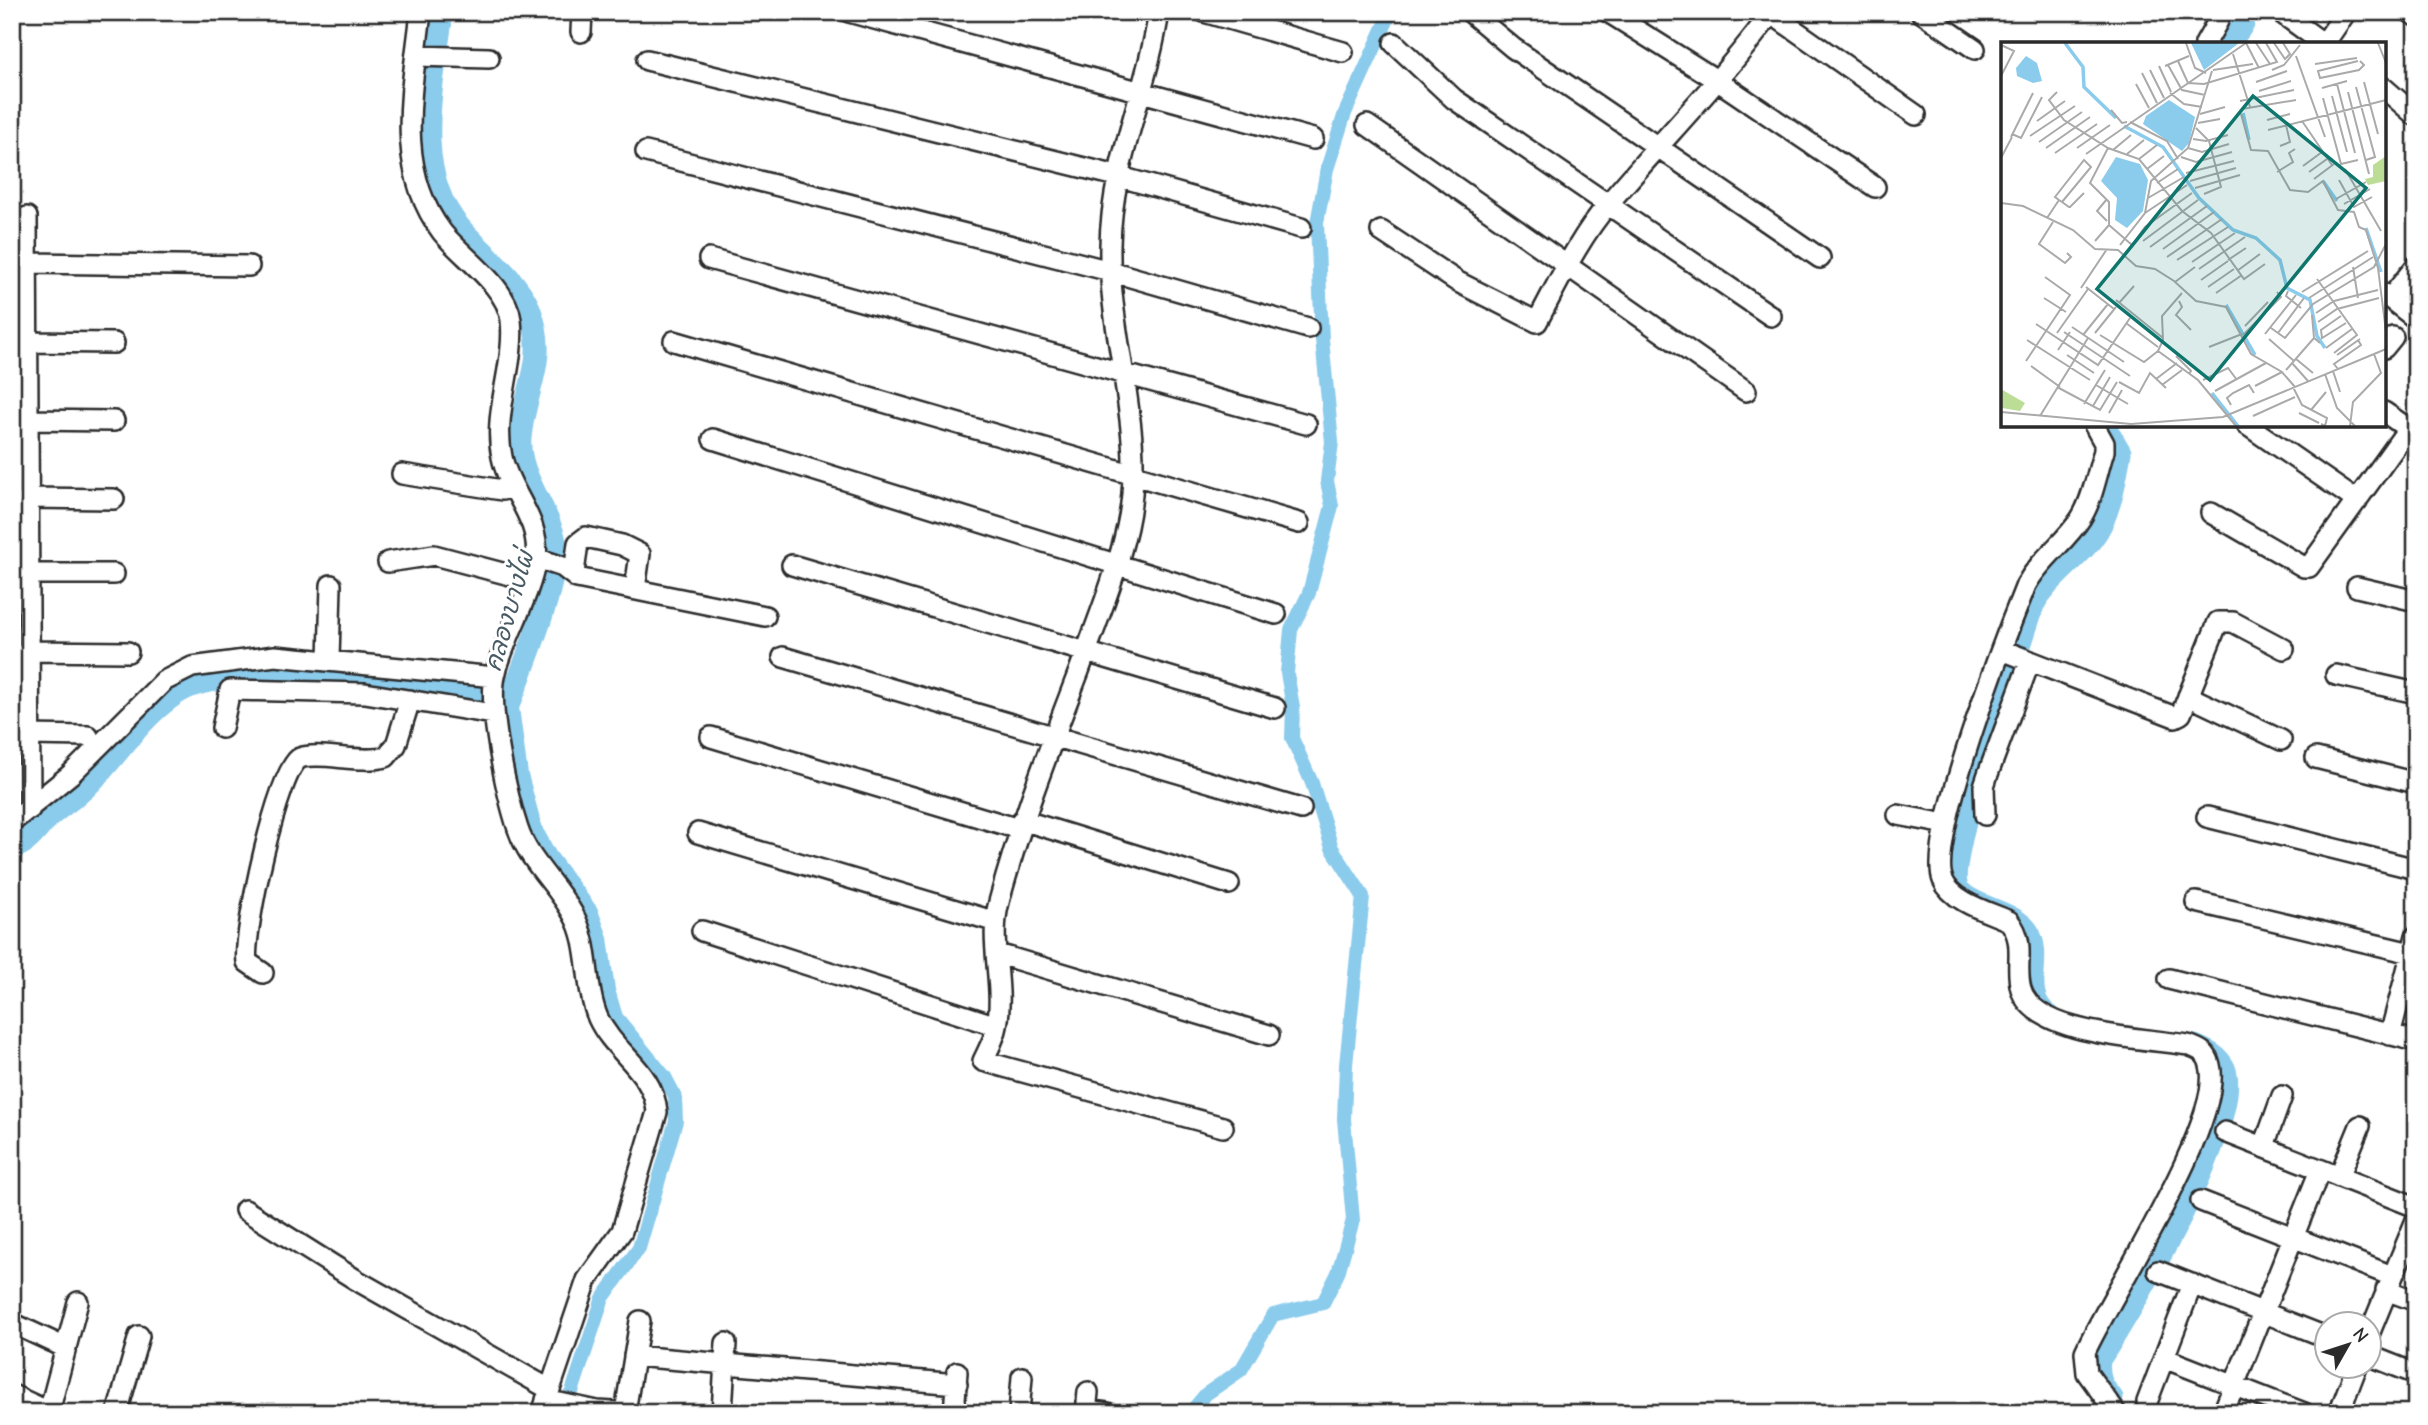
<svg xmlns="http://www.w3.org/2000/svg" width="2428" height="1425" font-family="'Comic Neue','Playpen Sans Thai',sans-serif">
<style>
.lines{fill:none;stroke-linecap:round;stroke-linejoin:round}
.canal{stroke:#8bcbec;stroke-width:14}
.river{stroke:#8bcbec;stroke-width:23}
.minor-casing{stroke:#2b2b2b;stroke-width:24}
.minor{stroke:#fff;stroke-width:19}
.labels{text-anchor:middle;stroke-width:6;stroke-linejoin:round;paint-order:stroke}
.water-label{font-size:24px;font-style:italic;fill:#485b65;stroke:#fff}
.inset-river{fill:none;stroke:#8bcbec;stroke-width:3.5}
.inset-road{fill:none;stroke:#aaa;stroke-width:2}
.view{fill:#0f766e;fill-opacity:0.15;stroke:#0f766e;stroke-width:3.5}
.inset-edge{fill:none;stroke:#2b2b2b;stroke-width:3.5}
</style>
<rect width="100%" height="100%" fill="#fff"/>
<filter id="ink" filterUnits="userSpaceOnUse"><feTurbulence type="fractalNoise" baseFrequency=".0143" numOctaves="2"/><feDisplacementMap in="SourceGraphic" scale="14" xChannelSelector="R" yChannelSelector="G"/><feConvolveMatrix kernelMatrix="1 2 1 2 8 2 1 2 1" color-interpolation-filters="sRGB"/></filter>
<g filter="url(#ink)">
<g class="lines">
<!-- canal -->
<path class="canal" d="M 511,700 L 521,775 L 536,830 L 550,856 L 591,911 L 601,938 L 608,990 L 616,1017 L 665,1077 L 675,1096 L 676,1121 L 639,1248 L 603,1298 L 565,1413
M 1190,1413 L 1206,1394 L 1241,1370 L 1273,1315 L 1323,1303 L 1338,1273 L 1353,1220 L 1344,1119 L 1346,1065 L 1363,896 L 1332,848 L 1312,783 L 1292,738 L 1293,707 L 1287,673 L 1291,630 L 1309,593 L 1332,506 L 1327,481 L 1332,442 L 1322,339 L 1317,223 L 1327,169 L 1345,113 L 1391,12"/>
<!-- river -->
<path class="river" d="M 2229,44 L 2243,24
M 12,848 C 31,843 37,827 51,815 C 62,805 74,798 85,788 C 117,758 138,718 177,693 C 196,681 215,680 237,677 C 330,667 419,695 511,700 C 524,663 563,574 554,537 C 545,504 517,473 520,438 C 524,388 550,360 529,308 C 515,277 482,253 460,228 C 409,170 434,80 442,12
M 2049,1016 C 2018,994 2044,958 2028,932 C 2015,910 1966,907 1957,887 C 1944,857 2020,650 2033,605 C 2048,578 2073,563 2091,540 C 2110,516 2115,481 2120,452 L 2104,425
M 2112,1398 C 2101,1386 2097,1376 2099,1360 C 2129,1314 2247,1116 2224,1068 C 2218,1056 2207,1051 2195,1046"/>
<!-- minor casing -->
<g class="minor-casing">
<path id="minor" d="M 421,12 C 413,86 393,167 442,232 C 462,257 507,286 511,320 C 516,365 492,412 502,457 C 509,492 541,519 536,558 C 530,599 504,636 495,676 C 488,709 507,796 518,829 C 529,862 557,884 573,914 C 591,945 584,985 598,1018 C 614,1053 654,1071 657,1112 L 622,1231 L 587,1280 L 542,1413
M 849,12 L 1313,139
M 1159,12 C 1147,92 1111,164 1110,246 C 1108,339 1148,434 1127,527 C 1116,576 1096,624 1079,671 C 1050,747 1020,823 999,902 C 988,941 1005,985 997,1026 C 995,1038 988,1050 983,1061 L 1223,1127
M 1204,12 L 1343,52
M 1470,12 L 1513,48 L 1820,258
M 1608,12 L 1718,81 L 1875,187
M 1769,12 L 1916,115
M 1921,12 L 1975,49
M 2280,12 L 2324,44
M 2410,12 L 2416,16
M 581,32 L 582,12
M 1394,43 L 1454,99 L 1771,316
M 2205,44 L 2218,21
M 2324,44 L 2346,12
M 416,56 L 489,58
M 647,60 L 1117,176 L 1301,228
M 2384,88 L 2416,116
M 1367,125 L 1746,391
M 646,152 L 1110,271 L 1308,328
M 27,217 L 30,809
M 1381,231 L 1458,282 L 1537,322 C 1559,281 1579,238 1609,203 C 1663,139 1722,80 1772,12
M 709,259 L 1306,424
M 27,263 L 249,266
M 2384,294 L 2416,319
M 2390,299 L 2416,266
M 674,341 L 1299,523
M 27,342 L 114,343
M 2384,348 L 2393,337
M 2384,412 L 2416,434
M 27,420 L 114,421
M 2094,425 L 2104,443 L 2104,451 C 2097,472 2093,499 2081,518 C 2065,543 2040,559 2026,585 C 2007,632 1926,841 1943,880 C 1952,902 1989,912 2009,921 C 2027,943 2014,965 2021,989 C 2034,1036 2146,1038 2188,1045 C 2199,1049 2207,1052 2210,1065 C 2225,1121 2111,1294 2085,1352 L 2087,1373 L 2116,1413
M 2247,425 L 2357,501
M 713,439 L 1276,614
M 402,474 L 502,490 L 513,487
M 27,498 L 114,499
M 2211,513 L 2304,567 L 2309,567 L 2408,429
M 536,558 L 563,567 L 577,578 L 765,616
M 388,562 L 434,555 L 529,580
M 792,565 L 1275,708
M 574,573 L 578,543 L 586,537 L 622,545 L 640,554 L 635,589
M 27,574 L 114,574
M 2357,587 L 2416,601
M 2002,650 L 2175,717 L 2181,714 L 2218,622 L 2233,622 L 2284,649
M 27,651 L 128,652
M 783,657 L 1301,809
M 329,660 L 331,585
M 2336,675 L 2416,693
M 2188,696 L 2281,740
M 222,728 L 230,690 L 365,693 L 493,714
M 27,735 L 88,736
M 711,737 L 1019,829
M 2316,758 L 2416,783
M 1898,815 L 1946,824
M 1985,815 L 1984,786 L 1988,774 L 2030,661
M 2207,817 L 2416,869
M 1022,820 L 1229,884
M 12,822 L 71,774 L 164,681 L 192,667 L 275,656 L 495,677
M 698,833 L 993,921
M 2196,902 L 2411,953
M 702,931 L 997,1026
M 998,954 L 1269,1035
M 263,973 L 247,962 C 242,936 279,765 300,758 C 320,751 360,764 386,757 L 396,745 L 410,700
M 2169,979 L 2416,1041
M 2390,1035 L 2416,936
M 2225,1132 L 2416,1207
M 2264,1146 L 2282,1096
M 2339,1177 L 2360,1126
M 2201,1201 L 2392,1276
M 245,1210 L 358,1281 L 549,1389
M 2158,1271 L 2326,1337
M 2386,1290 L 2416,1301
M 12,1323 L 66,1348
M 2368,1337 L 2416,1220
M 2368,1355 L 2416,1374
M 634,1356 L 957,1384
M 2164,1358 L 2304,1413
M 12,1395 L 51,1413
M 546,1400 L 597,1411 L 632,1413
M 2147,1402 L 2192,1284
M 1086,1410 L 1107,1413
M 49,1412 L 78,1302
M 625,1412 L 640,1321
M 117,1413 L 139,1336
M 722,1413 L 726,1343
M 954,1413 L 957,1372
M 1019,1413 L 1022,1377
M 1086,1413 L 1088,1392
M 2223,1413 L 2320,1170
M 2339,1413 L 2357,1366"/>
</g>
<!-- minor -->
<use href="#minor" class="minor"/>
</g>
</g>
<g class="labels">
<!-- water labels -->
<g class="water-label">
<text transform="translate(509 611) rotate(-74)" y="8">คลองบางไผ่</text>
</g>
</g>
<!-- overview -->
<g transform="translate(2001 42)">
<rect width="385" height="385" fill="#fff"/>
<path d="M 385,114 L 385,139 L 367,143 L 364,137 L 372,135 L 372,123 ZM 0,347 L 24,361 L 19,369 L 1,366 Z" fill="#bcdd96"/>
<path d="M 190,1 L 238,1 L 203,28 ZM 25,14 L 36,21 L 41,39 L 32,41 L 16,34 L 15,26 ZM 168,58 L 194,75 L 188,101 L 181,109 L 142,82 L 145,74 ZM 115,115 L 139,122 L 147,138 L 142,169 L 126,186 L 114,178 L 116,156 L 100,139 Z" fill="#8bcbec"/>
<path class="inset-river" d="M 64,1 L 82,25 L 83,45 L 115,76M 242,71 L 248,98M 123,84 L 162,105 L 198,156 L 232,188 L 255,196 L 279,218 L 286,246 L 309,258 L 316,294 L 324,306M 322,139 L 336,159M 365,186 L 380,230M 225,263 L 254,313M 211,351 L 237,384"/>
<path class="inset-road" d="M 185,1 L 194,26 L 205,31M 245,1 L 258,26M 255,1 L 269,22M 273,1 L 284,17 L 289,12 L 282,1M 377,1 L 385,21M 0,3 L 13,9 L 0,34M 232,12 L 249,65M 295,14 L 324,95M 177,19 L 187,41 L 203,42 L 276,20 L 265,1M 357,19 L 317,29 L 319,36 L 358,28 L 363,23 L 359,19M 314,22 L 356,16M 167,23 L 181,48 L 204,53M 158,24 L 170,50M 164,24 L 188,14M 149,28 L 163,56M 212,28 L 252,22M 271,28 L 283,23 L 299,3M 141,31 L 156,61M 255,40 L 286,29M 363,40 L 377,92M 135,42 L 148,66M 336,42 L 354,111M 355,45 L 374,115 L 365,118M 321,46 L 346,39M 258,49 L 290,39M 56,50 L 48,58 L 63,78 L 107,106 L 138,117 L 181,169 L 210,191 L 243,237 L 264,222M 347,50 L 368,132M 169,51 L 183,62 L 201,65M 331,54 L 346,110M 322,56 L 340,122 L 357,118M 239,59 L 293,48M 241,67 L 295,58M 110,68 L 121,81 L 126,80M 199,72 L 224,65M 240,72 L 250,108 L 267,109 L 289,148 L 307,150 L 322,139 L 337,168 L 353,170 L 358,185 L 365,188 L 377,226 L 385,290M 266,78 L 289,72M 36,79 L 64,59M 301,79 L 331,123M 129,80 L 166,99 L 177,117M 197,81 L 219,77M 195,86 L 208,99 L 220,145 L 203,152M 267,88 L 385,58M 11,92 L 20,96 L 41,55M 29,94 L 74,64M 10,95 L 32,51M 192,97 L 205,99 L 227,93M 38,100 L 81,70M 279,104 L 289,100 L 285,83M 45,106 L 89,75M 76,106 L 109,83M 107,106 L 89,141 L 108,160 L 108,183 L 131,203M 187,106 L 201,110 L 228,102M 112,108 L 130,93M 54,111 L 96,82M 85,112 L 245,1M 126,112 L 143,98M 180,115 L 195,120 L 231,110M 0,116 L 11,95M 138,117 L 156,103M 302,124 L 321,110M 146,127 L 163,114M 344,127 L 380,189M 276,130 L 292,120 L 288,111 L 294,107M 308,130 L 326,117M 185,131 L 233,119M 313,137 L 333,122M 338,138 L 353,165 L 371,155M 189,139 L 235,126M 156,141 L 177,127M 194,146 L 239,133M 147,156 L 183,135M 335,157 L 365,140M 61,160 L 90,125 L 83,118 L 54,155 L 58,158 L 61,160 L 68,165 L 69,165 L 83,151M 0,161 L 22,164 L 72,188 L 94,207 L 117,208 L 135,224 L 154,227 L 173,239 L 195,259 L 225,265 L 250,312 L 281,330 L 294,345M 343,162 L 369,147M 144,171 L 186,143M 46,176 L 58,158M 106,179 L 96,169 L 106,157M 52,180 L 38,202 L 64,221 L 70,215 L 66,211M 94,199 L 108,183M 142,199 L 197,158M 119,203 L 144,171 L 150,139 L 187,106 L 211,29M 149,205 L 206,164M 162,207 L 213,170M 126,210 L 144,185 L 191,151M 166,215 L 221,177M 176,218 L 227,185M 227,218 L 245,206M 191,220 L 234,191M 352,225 L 357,256M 198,227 L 244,195M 236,229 L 259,212M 316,237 L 356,293 L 333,311M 200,238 L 227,219M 174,240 L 194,225M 85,245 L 113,267M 207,245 L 233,227M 80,246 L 106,207M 287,249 L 285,254 L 300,266M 301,250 L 367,209M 181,251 L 161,274 L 162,298 L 157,309 L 197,338 L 235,384M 215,251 L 241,233M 43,256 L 65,270M 308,256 L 372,215M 115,258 L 162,296M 178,259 L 181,265 L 175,273 L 190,288M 118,261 L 133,244M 315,271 L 333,259 L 377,248M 311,273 L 313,296M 340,274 L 320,288 L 321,296 L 345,281M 317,280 L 336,267 L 378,256M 125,281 L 157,305M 35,282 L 97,323 L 129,276M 244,284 L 267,260M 71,285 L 123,320M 270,286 L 284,296 L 312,262 L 373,225 L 385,202M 63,290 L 129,334M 56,291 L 87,247M 94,291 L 115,265M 277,291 L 303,256M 264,292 L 295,253M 82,293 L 107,262M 99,293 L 143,320 L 157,309M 242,293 L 280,255 L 276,250M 268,297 L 293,319M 26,298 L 89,338M 208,305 L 241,292M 325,306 L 351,287M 57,308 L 69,290M 66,313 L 93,331M 336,313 L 359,297M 175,314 L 190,329 L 188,332M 295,317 L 312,331M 25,319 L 69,253 L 44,235M 291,321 L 307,339M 30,324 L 59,345M 337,327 L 333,322 L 360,303 L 357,298M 285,328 L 313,296 L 319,301M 332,329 L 339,350M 324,332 L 336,366 L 354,384M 155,337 L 176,321M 202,338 L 227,326 L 236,338M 118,340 L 138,351 L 149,331 L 165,346M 95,343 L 127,362M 161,343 L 181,328M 254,344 L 281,330M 56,345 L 99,368 L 116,340M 292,345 L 301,363 L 326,376 L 324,384 L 320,382M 214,349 L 265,321M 83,362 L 104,328M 230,363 L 226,356 L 232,351 L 248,343 L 253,351M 92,364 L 109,335M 310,368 L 325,350M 0,370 L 130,382 L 222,375 L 385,307M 108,371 L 121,348M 298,371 L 318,381M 39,374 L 87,296M 252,374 L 294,355M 349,384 L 352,360 L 380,331 L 373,312"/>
<path class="view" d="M 252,54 L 365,146 L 209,338 L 96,247 Z"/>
<rect width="385" height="385" class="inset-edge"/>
</g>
<!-- margin -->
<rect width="2428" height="1425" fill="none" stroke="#fff" stroke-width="42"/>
<rect x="21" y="21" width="2386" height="1383" fill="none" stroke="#2b2b2b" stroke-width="2.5" filter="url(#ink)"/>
<!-- north arrow -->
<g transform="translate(2348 1345) rotate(51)"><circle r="33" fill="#ffffff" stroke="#aaaaaa" stroke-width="2"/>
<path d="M0-5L12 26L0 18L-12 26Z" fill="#2b2b2b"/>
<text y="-10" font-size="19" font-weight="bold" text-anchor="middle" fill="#2b2b2b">N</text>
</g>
</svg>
